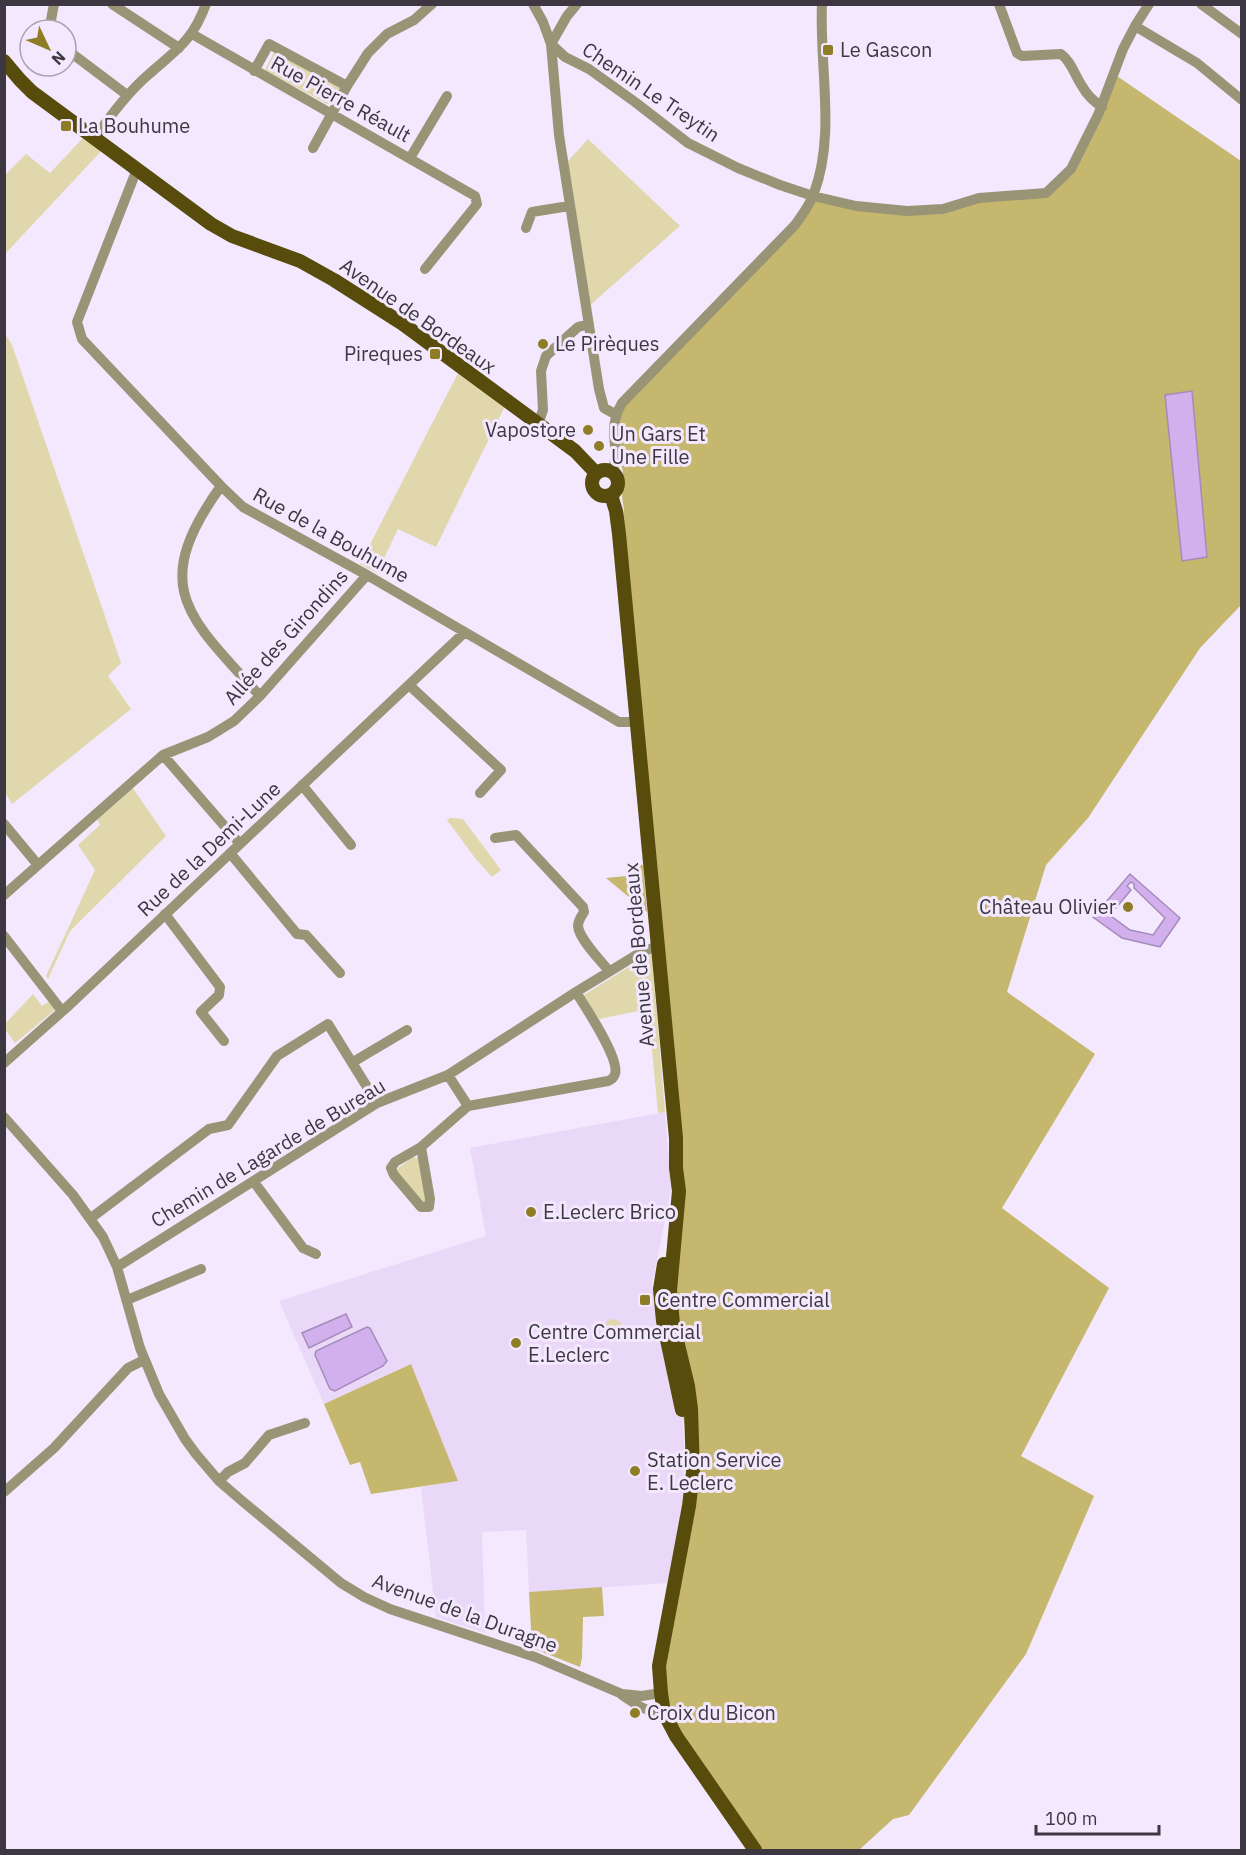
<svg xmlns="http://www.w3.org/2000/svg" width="1246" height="1855" font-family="'IBM Plex Sans',sans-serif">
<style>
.built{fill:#ead8f9}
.green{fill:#e0d8ac}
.forest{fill:#c5b76e}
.water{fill:#d2afed;stroke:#a58bb9;stroke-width:1.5;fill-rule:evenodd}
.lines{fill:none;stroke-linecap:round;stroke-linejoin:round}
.minor{stroke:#9a9477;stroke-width:10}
.major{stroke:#574c0b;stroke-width:14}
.poi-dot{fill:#8e7d24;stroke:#f3e8fd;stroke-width:2}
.labels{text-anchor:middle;stroke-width:6;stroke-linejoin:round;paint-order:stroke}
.poi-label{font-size:20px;fill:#3c3741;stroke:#f3e8fd;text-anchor:start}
.street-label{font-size:20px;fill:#3c3741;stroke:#f3e8fd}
</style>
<rect width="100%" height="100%" fill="#f3e8fd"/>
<!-- built -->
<path class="built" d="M 665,1112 L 671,1189 L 652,1286 L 682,1411 L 685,1453 L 682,1510 L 670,1583 L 529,1592 L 526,1530 L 482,1532 L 485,1633 L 436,1617 L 421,1487 L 458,1481 L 410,1364 L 324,1404 L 279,1301 L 486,1236 L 470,1148 Z"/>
<!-- green -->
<path class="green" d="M 274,52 L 341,87 L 333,102 L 327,104 L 265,70 Z
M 83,138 L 105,147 L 5,254 L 5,175 L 26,154 L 50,173 Z
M 588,139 L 680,226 L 589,306 L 567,162 Z
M 4,332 L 12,345 L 121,663 L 108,676 L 131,709 L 12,804 L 4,791 Z
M 458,373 L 505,406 L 436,547 L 398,529 L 377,573 L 360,564 Z
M 132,787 L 166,836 L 70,931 L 48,979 L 46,976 L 95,870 L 78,845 L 100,825 L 97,818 Z
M 450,818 L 463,819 L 501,870 L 492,877 L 475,858 L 447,820 Z
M 645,953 L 652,956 L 665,1112 L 658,1113 L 648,1009 L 599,1019 L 584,998 L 584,995 L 643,958 L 643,955 Z
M 33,994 L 42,1006 L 50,1001 L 56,1009 L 15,1043 L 5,1029 L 5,1024 Z
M 413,1157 L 418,1158 L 427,1199 L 425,1202 L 422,1202 L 398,1173 L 398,1168 Z
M604 1328a9 9 0 1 1 18 0a9 9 0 1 1-18 0Z"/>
<!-- forest -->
<path class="forest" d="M 1114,74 L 1241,161 L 1241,605 L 1200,648 L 1088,818 L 1046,865 L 1007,992 L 1095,1054 L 1002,1208 L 1109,1288 L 1021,1456 L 1094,1496 L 1026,1654 L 909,1815 L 893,1819 L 859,1850 L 755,1850 L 687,1753 L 661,1693 L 689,1506 L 689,1449 L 660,1289 L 673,1217 L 674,1183 L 619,534 L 624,510 L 622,497 L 623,472 L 613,433 L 622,403 L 795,225 L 813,196 L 907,211 L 979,198 L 1046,193 L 1071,169 Z
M 638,864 L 643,865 L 647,912 L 606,878 L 637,875 L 639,873 Z
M 411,1364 L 458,1481 L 371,1494 L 360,1462 L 350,1465 L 324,1404 Z
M 602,1587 L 604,1616 L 583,1617 L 582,1658 L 580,1667 L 532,1648 L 529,1592 Z"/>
<!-- water -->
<path class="water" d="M 1192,391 L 1207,557 L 1182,561 L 1165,395 Z
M 1130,874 L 1180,918 L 1160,947 L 1122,938 L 1093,917 ZM 1131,882 L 1134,884 L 1134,888 L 1165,918 L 1153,935 L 1130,930 L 1107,913 L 1113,905 L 1116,908 L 1131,890 L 1127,886 Z
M 346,1314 L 352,1327 L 309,1348 L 302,1333 Z
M 367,1327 L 370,1328 L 387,1361 L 383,1366 L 335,1391 L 330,1389 L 315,1355 L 316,1351 Z"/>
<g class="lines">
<!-- minor -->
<path class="minor" d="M 112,4 L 179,48
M 533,4 L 543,22 L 551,44 L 559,135 L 599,389 L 604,408 L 615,414
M 999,4 L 1017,53 L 1022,56 L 1061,54 C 1071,61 1075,76 1082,86 C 1087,95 1093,101 1102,107
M 1201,4 L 1242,34
M 1135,26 L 1197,63 L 1242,100
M 52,30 L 51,20 L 54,4
M 192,34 L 475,196 L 477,204 L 425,269
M 551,44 L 565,57 L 589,69 L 635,102 L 688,143 L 738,168 L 780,185 L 813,196 L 856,206 L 907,211 L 943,209 L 979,198 L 1046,193 L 1071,169 L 1098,115 L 1123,49 L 1135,26 L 1149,4
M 551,44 L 567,16 L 577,4
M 66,49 L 127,95
M 254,71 L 269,44 L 347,86
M 94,139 C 110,116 127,93 148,75 C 176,50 192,42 206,4
M 313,148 L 347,86 L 368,53 L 387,34 L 414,20 L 432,4
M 410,158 L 447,96
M 137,169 L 77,322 L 82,339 L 221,486 L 243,507 L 367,575 L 619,722 L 637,722
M 526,228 L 532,212 L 569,206
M 538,424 L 543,410 L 541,371 L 546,356 L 578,327 L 589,324
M 612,472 C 622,447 605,432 622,403 L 795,225 C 802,215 810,205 814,193 C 836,134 819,66 822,4
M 221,486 C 148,588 188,616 260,696
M 409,685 L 501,770 L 480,793
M 163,755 L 240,844
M 302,785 L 351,845
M 4,824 L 38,865
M 495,838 L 516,835 L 583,907 L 584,912 C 581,917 578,920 578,926 C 579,939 601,961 609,971
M 230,853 L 297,934 L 306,935 L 340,973
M 4,895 L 163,755 L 208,737 L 234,721 L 260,696 L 367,575
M 165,914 L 220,987 L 219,995 L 201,1012 L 224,1041
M 4,936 L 62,1011
M 353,1062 L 407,1030
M 4,1063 L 66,1008 L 465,632
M 448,1075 L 468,1106 L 608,1081 C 612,1079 613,1079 615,1074 C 620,1058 585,1007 576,992
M 4,1117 L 73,1195 L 103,1237 L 117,1267 L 140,1348 L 159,1394 L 185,1439 L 196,1454 L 219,1481 L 241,1500 L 341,1583 L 364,1597 L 390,1609 L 535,1657 L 622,1694 L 642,1696 L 661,1693
M 421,1147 L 430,1199 L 429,1207 L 421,1207 L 394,1175 L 391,1168 L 395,1162 L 421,1147 L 468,1106
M 254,1182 L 303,1248 L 316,1254
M 91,1218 L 209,1129 L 228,1125 L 277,1056 L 328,1024 L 377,1103
M 117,1267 L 377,1103 L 448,1075 L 576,992 L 638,954 L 657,946
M 127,1300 L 201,1269
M 219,1481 L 228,1472 L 245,1463 L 269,1435 L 305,1423
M 4,1492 L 54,1448 L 128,1368 L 144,1360
M 622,1695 C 635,1704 648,1713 664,1713"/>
<!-- major -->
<path class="major" d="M 4,61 L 20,80 L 32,92 L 211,224 L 232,236 L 300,261 L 334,280 L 403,324 L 575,451 L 596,473
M592 483a13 13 0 1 1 26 0a13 13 0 1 1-26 0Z
M 611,495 L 616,511 L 619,534 L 676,1138 L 676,1168 L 679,1191 L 670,1290 L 673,1324 L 688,1386 L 691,1409 L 693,1472 L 689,1506 L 659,1666 L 661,1693 L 664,1713 L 676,1736 L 755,1850
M 664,1264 L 660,1289 L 663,1321 L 682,1410"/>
</g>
<!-- markers -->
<g class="poi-dot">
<rect x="822" y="44" width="12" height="12" rx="3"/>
<rect x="60" y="120" width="12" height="12" rx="3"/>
<circle cx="543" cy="344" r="6"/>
<rect x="429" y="348" width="12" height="12" rx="3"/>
<circle cx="588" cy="430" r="6"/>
<circle cx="599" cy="446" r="6"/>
<circle cx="1128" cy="907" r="6"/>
<circle cx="531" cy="1212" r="6"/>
<rect x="639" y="1294" width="12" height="12" rx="3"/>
<circle cx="516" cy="1343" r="6"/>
<circle cx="635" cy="1471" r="6"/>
<circle cx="635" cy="1713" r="6"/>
</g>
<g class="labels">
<!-- poi labels -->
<g class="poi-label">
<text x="840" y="57">Le Gascon</text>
<text x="78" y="133">La Bouhume</text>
<text x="555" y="351">Le Pirèques</text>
<text x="423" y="361" text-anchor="end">Pireques</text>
<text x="576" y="437" text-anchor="end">Vapostore</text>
<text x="611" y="441">Un Gars Et<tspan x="611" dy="23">Une Fille</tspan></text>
<text x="1116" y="914" text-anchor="end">Château Olivier</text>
<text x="543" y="1219">E.Leclerc Brico</text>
<text x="657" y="1307">Centre Commercial</text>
<text x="528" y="1339">Centre Commercial<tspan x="528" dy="23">E.Leclerc</tspan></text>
<text x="647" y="1467">Station Service<tspan x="647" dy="23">E. Leclerc</tspan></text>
<text x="647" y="1720">Croix du Bicon</text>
</g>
<!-- street labels -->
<g class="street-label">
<text transform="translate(651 92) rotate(34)" y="7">Chemin Le Treytin</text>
<text transform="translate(341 99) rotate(29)" y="7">Rue Pierre Réault</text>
<text transform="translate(418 316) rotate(35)" y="7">Avenue de Bordeaux</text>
<text transform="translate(331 535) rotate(29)" y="7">Rue de la Bouhume</text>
<text transform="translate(286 637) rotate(-48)" y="7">Allée des Girondins</text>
<text transform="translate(209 849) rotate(-43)" y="7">Rue de la Demi-Lune</text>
<text transform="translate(639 955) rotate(-95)" y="7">Avenue de Bordeaux</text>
<text transform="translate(268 1153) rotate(-31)" y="7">Chemin de Lagarde de Bureau</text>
<text transform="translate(465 1613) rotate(20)" y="7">Avenue de la Duragne</text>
</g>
</g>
<!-- border -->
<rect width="1246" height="1855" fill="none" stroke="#3c3741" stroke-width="12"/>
<!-- north arrow -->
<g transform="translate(48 48) rotate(134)"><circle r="28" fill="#f3e8fd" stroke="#aaa1b2" stroke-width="1.5"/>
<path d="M0-4.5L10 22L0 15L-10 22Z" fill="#8e7d24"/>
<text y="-9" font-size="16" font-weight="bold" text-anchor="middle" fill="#3c3741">N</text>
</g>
<!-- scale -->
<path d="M1036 1825v9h123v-9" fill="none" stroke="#3c3741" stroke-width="3"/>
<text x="1045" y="1825" font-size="18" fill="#3c3741" stroke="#f3e8fd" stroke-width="4.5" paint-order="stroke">100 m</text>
</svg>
